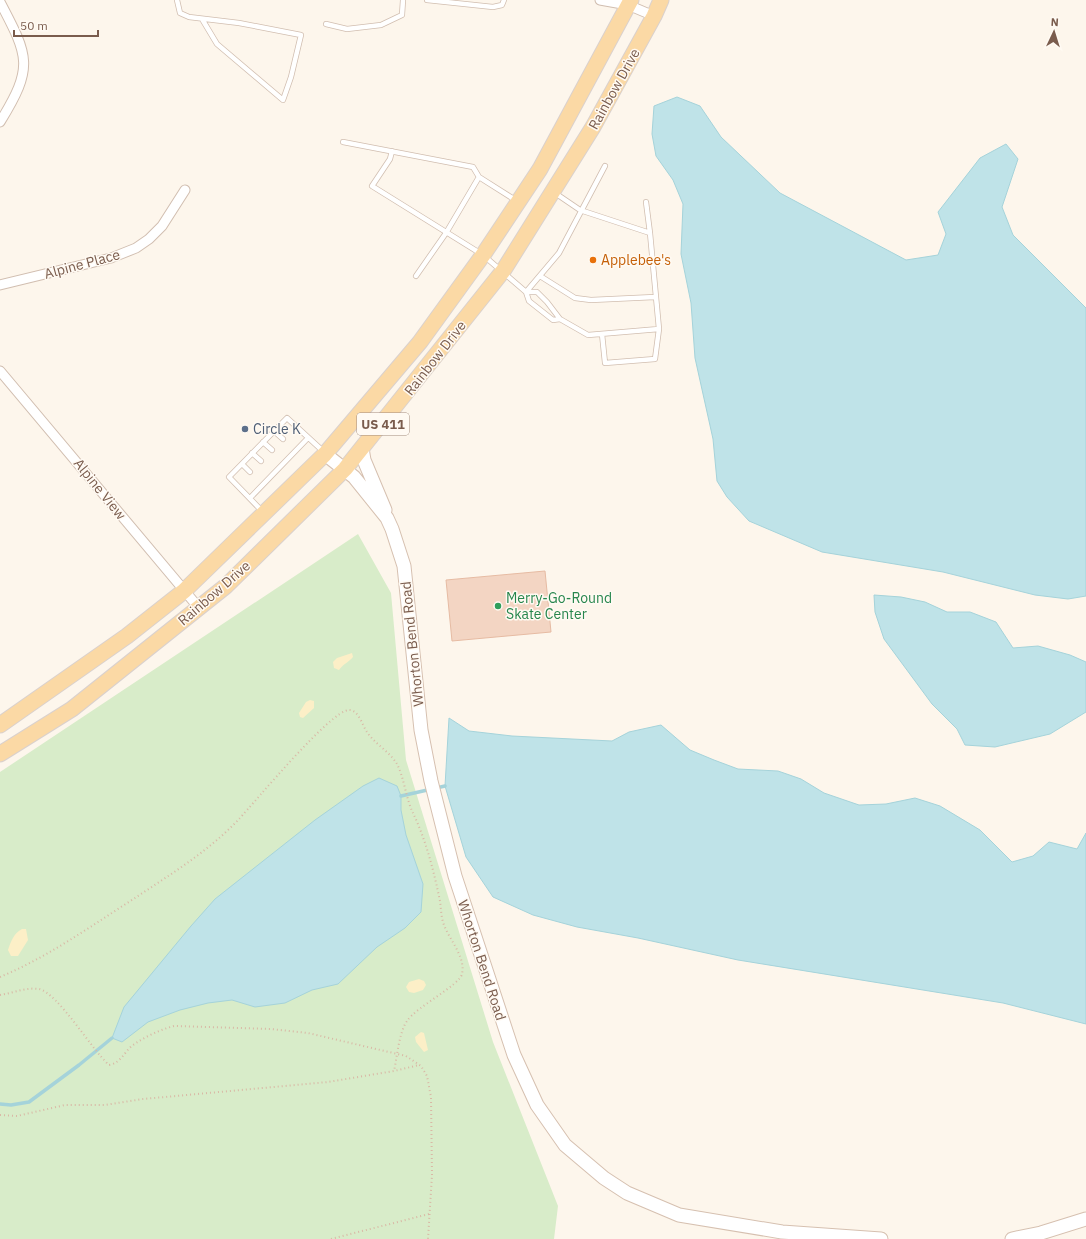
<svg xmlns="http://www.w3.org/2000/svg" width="1086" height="1239" font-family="'IBM Plex Sans',sans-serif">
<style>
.green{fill:#d8ecc9}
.sand{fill:#fcefc7}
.water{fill:#bfe3e8;stroke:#a5d3da}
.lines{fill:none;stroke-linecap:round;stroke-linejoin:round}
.stream{stroke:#a5d3da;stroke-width:3.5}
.building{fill:#f3d5c3;stroke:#e6bba3}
.lane-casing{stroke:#d1beb0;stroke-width:6}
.street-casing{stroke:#d1beb0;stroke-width:11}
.secondary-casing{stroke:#d6c0b0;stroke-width:15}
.primary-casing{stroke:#dad1cd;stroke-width:17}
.path{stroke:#d9b8a5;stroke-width:2;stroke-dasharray:1 3;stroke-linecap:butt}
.lane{stroke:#fff;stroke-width:4.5}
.street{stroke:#fff;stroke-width:9}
.secondary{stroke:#fff;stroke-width:13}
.primary{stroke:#fbd9a5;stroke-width:15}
.food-dot{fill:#e8710a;stroke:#fffaf3;stroke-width:1.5}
.service-dot{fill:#5c6f8a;stroke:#fffaf3;stroke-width:1.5}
.leisure-dot{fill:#2e9e5b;stroke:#fffaf3;stroke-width:1.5}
.labels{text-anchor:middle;stroke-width:3;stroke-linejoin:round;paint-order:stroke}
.shield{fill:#fffaf3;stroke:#a28b7f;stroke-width:1}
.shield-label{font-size:13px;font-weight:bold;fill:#7a5c4d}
.street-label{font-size:14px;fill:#7a5c4d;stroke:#fffaf3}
.food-label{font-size:14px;fill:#c56008;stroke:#fffaf3;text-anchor:start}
.service-label{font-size:14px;fill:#4e5e75;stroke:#fffaf3;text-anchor:start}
.leisure-label{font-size:14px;fill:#27864d;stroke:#fffaf3;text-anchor:start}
</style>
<rect width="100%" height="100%" fill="#fdf6ec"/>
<!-- green -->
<path class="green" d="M 358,534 L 391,593 L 406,760 L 493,1042 L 558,1206 L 554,1239 L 0,1239 L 0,772 Z"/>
<!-- sand -->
<path class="sand" d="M 352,653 L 353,657 C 349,662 343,664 339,670 L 334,668 L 333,662 L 337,658 Z
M 310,700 L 314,701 L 314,708 L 303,718 L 300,717 L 299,713 L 306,702 Z
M 22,929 L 26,929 L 28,940 L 18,956 L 11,956 L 8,950 C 11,941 14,933 22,929 Z
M 419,979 L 424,981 L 426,985 L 423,990 L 414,993 L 409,992 L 406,987 L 409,982 Z
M 421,1032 L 424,1033 L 428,1050 L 424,1052 L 416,1042 L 415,1037 Z"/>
<!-- water -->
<path class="water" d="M 677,97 L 700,106 L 721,137 L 780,193 L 906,260 L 938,255 L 946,234 L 938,212 L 980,158 L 1006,144 L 1018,159 L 1002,207 L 1013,235 L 1086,308 L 1086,596 L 1068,599 L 1035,595 L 943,572 L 822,552 L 749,521 L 727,497 L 717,481 L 713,439 L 695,358 L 691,303 L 681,254 L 683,204 L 673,180 L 656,156 L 652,134 L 654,106 Z
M 874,595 L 901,597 L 925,602 L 947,612 L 970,612 L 996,622 L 1013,648 L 1038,646 L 1070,655 L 1086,662 L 1086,712 L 1050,734 L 995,747 L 965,745 L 957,729 L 932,704 L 884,639 L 875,612 Z
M 449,718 L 469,731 L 512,736 L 612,741 L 629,732 L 661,725 L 690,750 L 714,760 L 738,769 L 778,771 L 801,779 L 824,793 L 859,805 L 886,804 L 915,798 L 940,806 L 980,830 L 1012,862 L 1033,856 L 1049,842 L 1077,849 L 1086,833 L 1086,1024 L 1003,1003 L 738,960 L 638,938 L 577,927 L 533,915 L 493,897 L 466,857 L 445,786 Z
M 379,778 L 397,786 L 401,796 L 401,810 L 406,835 L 423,884 L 421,912 L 405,928 L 377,947 L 338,984 L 312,990 L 285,1003 L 255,1007 L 232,1000 L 208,1003 L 180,1010 L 148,1022 L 122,1042 L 112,1038 L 124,1007 L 191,926 L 215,899 L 315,820 L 363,786 Z"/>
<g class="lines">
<!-- stream -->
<path class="stream" d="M 401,796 L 445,786
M 0,1104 L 11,1105 L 29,1102 L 79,1065 L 112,1038"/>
</g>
<!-- building -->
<path class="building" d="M 545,571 L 551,632 L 452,641 L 446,580 Z"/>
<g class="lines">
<!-- lane casing -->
<g class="lane-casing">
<path id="lane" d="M 177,0 L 180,13 L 189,17 L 239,23 L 301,35 L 291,77 L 283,100 L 217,44 L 202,19
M 427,0 L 493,7 L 502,5 L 504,0
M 326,24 L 347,29 L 381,25 L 402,15 L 403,0
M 343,142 L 473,167 L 479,177
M 392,151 L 390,159 L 372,186 L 483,255 L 526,292 L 529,301 L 553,320 L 560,319
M 555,193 L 580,210 L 650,233 L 659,329 L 655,359 L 605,363 L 602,334
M 646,202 L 650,233
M 416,276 L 446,233 L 479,177 L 517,201
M 540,276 L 575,298 L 591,300 L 655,297
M 526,292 L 559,253 L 605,166
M 526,292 L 537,292 L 547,302 L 560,319 L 588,335 L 659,329
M 274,431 L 283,439
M 263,442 L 272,450
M 252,453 L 261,461
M 242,464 L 250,472
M 250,498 L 308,438
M 262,511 L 229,477 L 287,418 L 324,452"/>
</g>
<!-- street casing -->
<g class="street-casing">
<path id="street" d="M 600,0 L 628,5 L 654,16
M 0,2 C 29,57 34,67 0,122
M 0,285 L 111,258 L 136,248 L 149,239 L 162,226 L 185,190
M 0,371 L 199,608"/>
</g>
<!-- secondary casing -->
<g class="secondary-casing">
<path id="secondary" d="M 362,448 L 364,460 L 385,510
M 325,454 L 354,477 L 387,518 L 392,529 L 404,566 L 421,730 L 431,781 L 455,876 L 514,1055 L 537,1105 L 565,1145 L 604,1178 L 627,1193 L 679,1215 L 782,1232 L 881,1239
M 1012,1239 L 1041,1233 L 1086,1219"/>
</g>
<!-- primary casing -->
<g class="primary-casing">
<path id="primary" d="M 0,725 L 127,636 L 184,591 L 325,454 L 420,342 L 483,255 L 540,169 L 631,0
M 0,754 L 72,709 L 226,586 L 345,469 L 503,271 L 593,127 L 654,16 L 661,0"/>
</g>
<!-- path -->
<path class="path" d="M 0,977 C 48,957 91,926 135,898 C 171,874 209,851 239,819 C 255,802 331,710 349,710 C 359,710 362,725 367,732 C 375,744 390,752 397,764 C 404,777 406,799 413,813 C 426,840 434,872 440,901 C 441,908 441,915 443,922 C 448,939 466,956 462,974 C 460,985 416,1007 407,1021 C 399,1032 397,1058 394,1071
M 0,995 C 13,993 26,987 39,989 C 58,993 92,1050 109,1065 C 121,1063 124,1052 133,1045 C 145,1037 159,1030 174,1026 L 271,1029 L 308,1033 L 406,1056 L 421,1066 L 427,1076 L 431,1097 L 432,1175 L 428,1239
M 0,1115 L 17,1116 L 65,1105 L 105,1105 L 143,1099 L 328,1082 L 394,1071 L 419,1065
M 331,1239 L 429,1214"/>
<!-- lane -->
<use href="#lane" class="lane"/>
<!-- street -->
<use href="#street" class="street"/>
<!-- secondary -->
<use href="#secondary" class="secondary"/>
<!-- primary -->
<use href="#primary" class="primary"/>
</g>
<!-- markers -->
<circle class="food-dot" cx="593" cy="260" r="4"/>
<circle class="service-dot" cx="245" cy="429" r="4"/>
<circle class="leisure-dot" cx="498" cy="606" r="4"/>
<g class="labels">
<!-- shield labels -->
<rect class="shield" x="357" y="413" width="52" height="22" rx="3"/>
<g class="shield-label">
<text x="383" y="429">US 411</text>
</g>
<!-- street labels -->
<g class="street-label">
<text transform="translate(614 89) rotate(-61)" y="5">Rainbow Drive</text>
<text transform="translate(82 264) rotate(-15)" y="5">Alpine Place</text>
<text transform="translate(435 358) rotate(-52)" y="5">Rainbow Drive</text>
<text transform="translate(100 489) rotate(51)" y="5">Alpine View</text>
<text transform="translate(214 593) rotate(-41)" y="5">Rainbow Drive</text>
<text transform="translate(412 644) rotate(-96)" y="5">Whorton Bend Road</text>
<text transform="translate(482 960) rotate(72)" y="5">Whorton Bend Road</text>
</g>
<!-- food labels -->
<g class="food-label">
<text x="601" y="265">Applebee's</text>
</g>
<!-- service labels -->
<g class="service-label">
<text x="253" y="434">Circle K</text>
</g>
<!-- leisure labels -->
<g class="leisure-label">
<text x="506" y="603">Merry-Go-Round<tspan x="506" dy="16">Skate Center</tspan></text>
</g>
</g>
<!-- north arrow -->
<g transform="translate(1054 32) rotate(4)" stroke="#fffaf3" stroke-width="3" paint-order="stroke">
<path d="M0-3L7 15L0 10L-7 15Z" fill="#7a5c4d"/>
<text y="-6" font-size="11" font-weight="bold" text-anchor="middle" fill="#7a5c4d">N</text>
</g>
<!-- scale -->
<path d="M14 30v6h84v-6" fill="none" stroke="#7a5c4d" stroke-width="2"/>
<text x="20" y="30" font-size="12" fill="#7a5c4d" stroke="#fffaf3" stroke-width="3" paint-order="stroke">50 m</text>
</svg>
